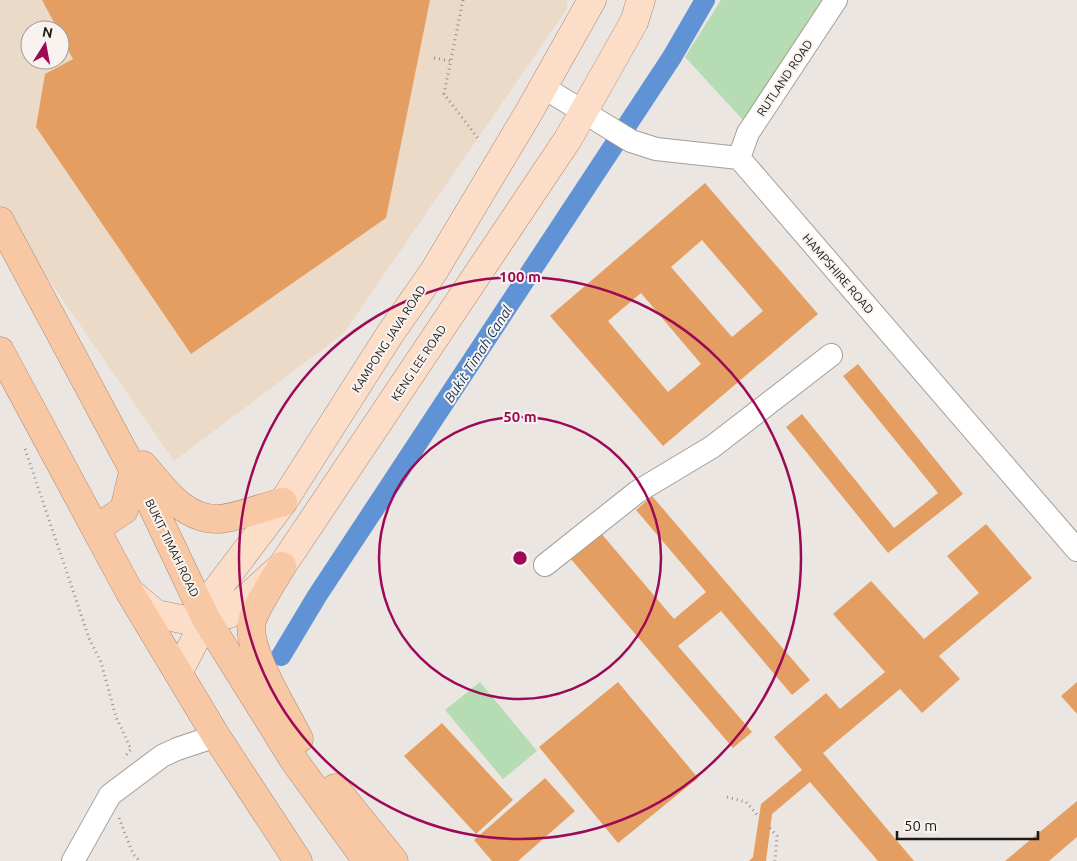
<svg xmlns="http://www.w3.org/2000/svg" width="1077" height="861" font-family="Ubuntu,sans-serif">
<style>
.medical{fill:#ecdac9;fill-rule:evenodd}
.green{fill:#b5dcb2}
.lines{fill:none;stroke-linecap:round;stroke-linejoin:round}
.canal{stroke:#6093d6;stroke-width:20}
.building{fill:#e59e61;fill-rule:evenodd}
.minor-casing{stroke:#a39e9a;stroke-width:24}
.major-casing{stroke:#ab8a73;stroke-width:29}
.highway-casing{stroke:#ab8a73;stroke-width:29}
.path{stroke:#94908d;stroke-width:3;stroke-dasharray:1 4;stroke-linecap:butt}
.minor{stroke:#fff;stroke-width:22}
.major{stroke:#fbddc8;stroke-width:28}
.highway{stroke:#f8c7a3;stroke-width:28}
.ring{fill:none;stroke:#9c0957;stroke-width:2.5}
.labels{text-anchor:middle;stroke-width:4;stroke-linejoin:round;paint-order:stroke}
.street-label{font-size:12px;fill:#1c1a19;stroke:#f8f3ee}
.water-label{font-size:14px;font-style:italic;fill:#0f325d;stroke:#f8f3ee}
.centre{fill:#9c0957;stroke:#f8f3ee;stroke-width:2.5}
.ring-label{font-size:15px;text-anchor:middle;font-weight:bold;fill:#9c0957;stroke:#f8f3ee;stroke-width:4;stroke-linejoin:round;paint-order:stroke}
</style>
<rect width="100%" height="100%" fill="#ebe6e1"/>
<!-- medical -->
<path class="medical" d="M 0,0 L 567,0 L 567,9 L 343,334 L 174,461 L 0,209 ZM 30,30 L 60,30 L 60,60 L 30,60 Z"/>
<!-- green -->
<path class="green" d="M 721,0 L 823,0 L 743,120 L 685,57 Z
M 480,682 L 537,751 L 503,779 L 445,710 Z"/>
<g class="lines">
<!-- canal -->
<path class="canal" d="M 281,656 L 317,596 L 672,57 L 705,0"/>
</g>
<!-- building -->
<path class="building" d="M 42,0 L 430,0 L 386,218 L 191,354 L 36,127 L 45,74 L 73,59 L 60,35 L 60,30 L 58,30 Z
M 705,183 L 818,314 L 663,446 L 550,316 ZM 702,240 L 763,311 L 732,337 L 671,267 ZM 641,293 L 701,364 L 668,392 L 608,321 Z
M 858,364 L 963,494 L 888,553 L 786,427 L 802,414 L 894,528 L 938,493 L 843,376 Z
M 652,496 L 810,680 L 792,695 L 721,611 L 678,646 L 752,732 L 733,748 L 570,558 L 600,532 L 674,619 L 706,592 L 636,510 Z
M 986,524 L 1032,578 L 939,656 L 960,679 L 922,713 L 900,689 L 823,753 L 914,861 L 878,861 L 810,782 L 772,814 L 766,861 L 749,861 L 753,857 L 761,804 L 802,770 L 774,737 L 826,693 L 840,709 L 885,672 L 833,614 L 871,581 L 924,639 L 979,593 L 947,556 Z
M 618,682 L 698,778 L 618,843 L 539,747 Z
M 1077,682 L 1077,714 L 1061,696 Z
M 442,723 L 513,800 L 476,834 L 404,756 Z
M 545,778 L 575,811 L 518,861 L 492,861 L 474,840 Z
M 1077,801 L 1077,837 L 1049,861 L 1005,861 Z"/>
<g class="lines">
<!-- minor casing -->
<g class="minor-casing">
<path id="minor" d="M 543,87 L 631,141 L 656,149 L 739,158 L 1077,550
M 739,158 L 748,133 L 836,0
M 545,565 L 637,492 L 712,447 L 831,355
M 73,861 L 110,795 L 162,756 L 177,749 L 216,736"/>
</g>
<!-- major casing -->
<g class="major-casing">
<path id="major" d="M 130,592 L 156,614 L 186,620 L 206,619 L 229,614 L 282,566 L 568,139 L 634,22 L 641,0
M 179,671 L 206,619 L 208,604 L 215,592 L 283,502 L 390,334 L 434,271 L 529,112 L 592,0"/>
</g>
<!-- highway casing -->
<g class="highway-casing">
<path id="highway" d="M 0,221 L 149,499 L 206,619 L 295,762 L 367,861
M 0,351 L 129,591 L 216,736 L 298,861
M 143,465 C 163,488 184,520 219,519 C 236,518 266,506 283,502
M 97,528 L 124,510 L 133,472
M 282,566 C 274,580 256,607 252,621 C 245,649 286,712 299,739
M 335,788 L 394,861"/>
</g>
<!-- path -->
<path class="path" d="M 463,0 L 444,94 L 480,141
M 434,58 L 451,61
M 25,449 L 89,638 L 101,662 L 116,717 L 131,749 L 124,758
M 727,797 L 746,802 L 759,817
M 119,818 L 133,854 L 140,861
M 770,828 L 777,836 L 775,861"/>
<!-- minor -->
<use href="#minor" class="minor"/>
<!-- major -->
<use href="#major" class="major"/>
<!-- highway -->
<use href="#highway" class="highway"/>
</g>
<!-- distance rings -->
<g class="ring">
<circle cx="520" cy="558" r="141"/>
<circle cx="520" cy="558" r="281"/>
</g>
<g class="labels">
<!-- street labels -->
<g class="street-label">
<text transform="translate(785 78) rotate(-56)" y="4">RUTLAND ROAD</text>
<text transform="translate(838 274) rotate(49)" y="4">HAMPSHIRE ROAD</text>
<text transform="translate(389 339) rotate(-57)" y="4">KAMPONG JAVA ROAD</text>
<text transform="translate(419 363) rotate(-56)" y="4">KENG LEE ROAD</text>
<text transform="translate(172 548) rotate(64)" y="4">BUKIT TIMAH ROAD</text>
</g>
<!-- water labels -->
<g class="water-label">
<text transform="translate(478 354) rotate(-57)" y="5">Bukit Timah Canal</text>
</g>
</g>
<circle cx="520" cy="558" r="8" class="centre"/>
<g class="ring-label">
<text x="520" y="282">100 m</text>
<text x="520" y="422">50 m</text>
</g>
<!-- north arrow -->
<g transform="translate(45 45) rotate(11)"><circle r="24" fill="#f8f3ee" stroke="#a09c99"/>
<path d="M0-4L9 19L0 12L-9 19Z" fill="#9c0957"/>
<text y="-8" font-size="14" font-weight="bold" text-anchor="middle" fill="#1c1a19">N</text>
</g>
<!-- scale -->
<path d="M897 831v8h141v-8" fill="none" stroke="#1c1a19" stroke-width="2.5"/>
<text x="904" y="831" font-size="15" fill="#1c1a19" stroke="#f8f3ee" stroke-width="4" paint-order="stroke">50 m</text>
</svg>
